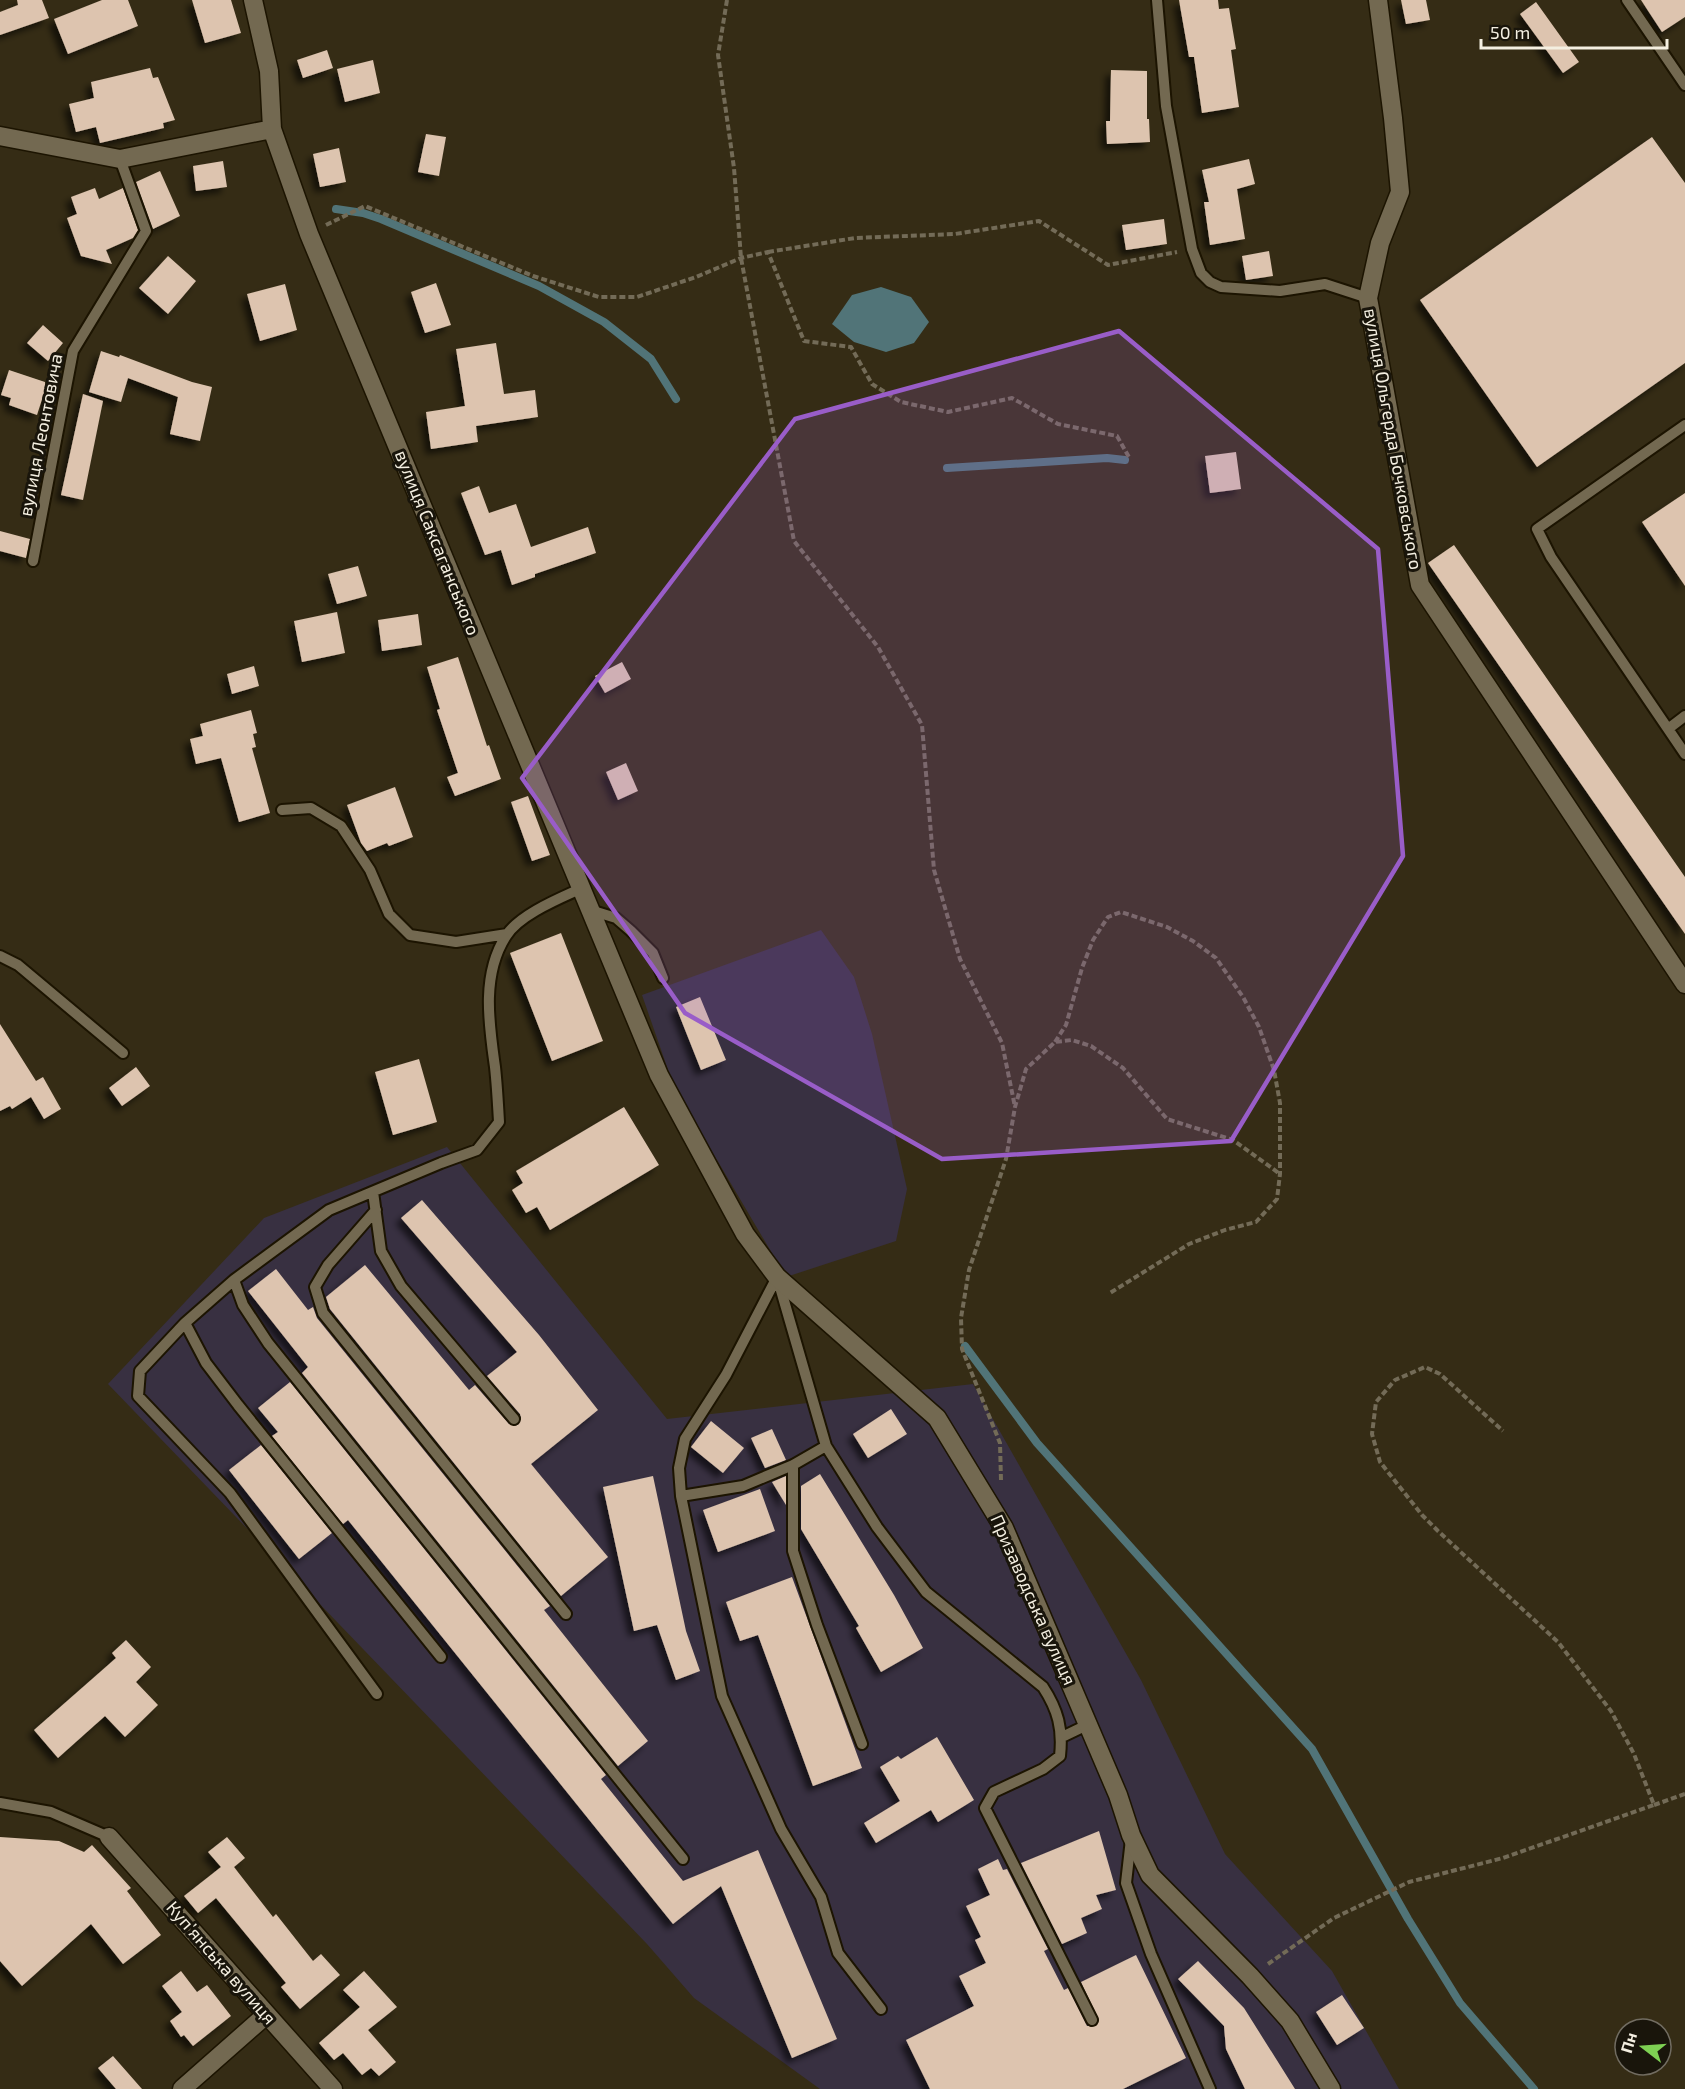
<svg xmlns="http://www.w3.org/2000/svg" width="1685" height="2089" font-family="'Exo 2',sans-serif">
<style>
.industrial{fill:#383041}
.water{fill:#517478}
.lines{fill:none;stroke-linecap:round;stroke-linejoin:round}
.stream{stroke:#517478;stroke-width:8}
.building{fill:#ddc4af;filter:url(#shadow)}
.service-casing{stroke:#1c1401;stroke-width:14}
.minor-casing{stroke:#1c1401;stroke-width:21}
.path{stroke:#736b57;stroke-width:4;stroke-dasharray:6 3;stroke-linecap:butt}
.service{stroke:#736951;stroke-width:10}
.minor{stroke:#736951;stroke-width:18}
.marked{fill:#995dc8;fill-opacity:0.2;stroke:#995dc8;stroke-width:4.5;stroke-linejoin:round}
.labels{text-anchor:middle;stroke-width:6;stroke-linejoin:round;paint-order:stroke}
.street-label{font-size:18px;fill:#f4efe1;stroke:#19150b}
</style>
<defs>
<filter id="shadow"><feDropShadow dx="-5.5" dy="5.5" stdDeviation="3" flood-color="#0009"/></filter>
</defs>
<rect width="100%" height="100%" fill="#352c15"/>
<!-- industrial -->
<path class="industrial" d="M 821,930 L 854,977 L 872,1034 L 907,1189 L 896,1241 L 786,1277 L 674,1087 L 642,995 Z
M 447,1147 L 667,1419 L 973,1384 L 1141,1680 L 1225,1854 L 1332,1971 L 1399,2089 L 820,2089 L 694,1998 L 647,1944 L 108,1384 L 264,1218 Z"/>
<!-- water -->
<path class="water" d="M 881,287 L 911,297 L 929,322 L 914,343 L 886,352 L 854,342 L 832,324 L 852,295 Z"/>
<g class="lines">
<!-- stream -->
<path class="stream" d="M 336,209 L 363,213 L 381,219 L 539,286 L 604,322 L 651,359 L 676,399
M 947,468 L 1107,458 L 1125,460
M 965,1346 L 1037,1443 L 1312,1749 L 1408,1919 L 1460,2003 L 1534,2089"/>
</g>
<!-- building -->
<path class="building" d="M 17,0 L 42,0 L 49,18 L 0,35 L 0,12 L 18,5 Z
M 102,0 L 128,0 L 138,26 L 68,54 L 54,19 Z
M 192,0 L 231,0 L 241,33 L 205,43 Z
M 1179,0 L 1218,0 L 1219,9 L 1229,8 L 1236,49 L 1231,50 L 1239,107 L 1202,113 L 1194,57 L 1189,57 Z
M 1401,0 L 1426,0 L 1430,20 L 1406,24 Z
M 1641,0 L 1685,0 L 1685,17 L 1662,32 Z
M 1536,2 L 1579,62 L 1563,73 L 1520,14 Z
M 327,50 L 333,68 L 303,78 L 297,60 Z
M 373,60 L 380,93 L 345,102 L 337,69 Z
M 150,68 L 153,78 L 158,77 L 175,120 L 163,123 L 164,128 L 100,143 L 96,127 L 76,132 L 69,104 L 94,98 L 91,82 Z
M 1111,70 L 1147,71 L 1147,119 L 1149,119 L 1150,142 L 1107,144 L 1106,121 L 1110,121 Z
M 426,134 L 446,137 L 439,176 L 418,172 Z
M 1652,137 L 1685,183 L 1685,363 L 1537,467 L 1420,300 Z
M 339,148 L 346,182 L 320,187 L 313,154 Z
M 1249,159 L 1255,184 L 1237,189 L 1245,239 L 1210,245 L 1204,202 L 1209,202 L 1202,170 Z
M 223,161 L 227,187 L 196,191 L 193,166 Z
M 160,171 L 180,216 L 153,229 L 136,182 Z
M 95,188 L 99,199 L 123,188 L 138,230 L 133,238 L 106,250 L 112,264 L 81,256 L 67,218 L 77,214 L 71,197 Z
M 1164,219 L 1167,244 L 1126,250 L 1122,225 Z
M 1269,251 L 1273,276 L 1246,280 L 1242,256 Z
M 168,256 L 196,281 L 168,314 L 139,288 Z
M 436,283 L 451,325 L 425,333 L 411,292 Z
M 285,284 L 297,330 L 260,341 L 247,294 Z
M 43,325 L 63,343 L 48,361 L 27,343 Z
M 496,343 L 504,394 L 535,390 L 538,417 L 476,426 L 478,442 L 431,449 L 426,412 L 465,406 L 456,349 Z
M 101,351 L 119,357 L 120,355 L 192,382 L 212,387 L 200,441 L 170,434 L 178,397 L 128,378 L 121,402 L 89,392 Z
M 9,370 L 45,382 L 45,390 L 37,415 L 9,405 L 11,398 L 1,395 Z
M 83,394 L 103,401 L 83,500 L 61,495 Z
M 1236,452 L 1241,489 L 1210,493 L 1205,456 Z
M 479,486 L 489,513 L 516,504 L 531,547 L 588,527 L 596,553 L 535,574 L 535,577 L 512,585 L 501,550 L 485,555 L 461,493 Z
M 1685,493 L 1685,586 L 1642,522 Z
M 0,531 L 30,539 L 26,558 L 0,551 Z
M 1454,545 L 1685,877 L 1685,934 L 1428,563 Z
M 358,566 L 367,596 L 337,604 L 328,574 Z
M 337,612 L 345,653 L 302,662 L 294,621 Z
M 418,614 L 422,645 L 382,651 L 378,620 Z
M 458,657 L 487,746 L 489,745 L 501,779 L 455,796 L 447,777 L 458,773 L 437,710 L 440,709 L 427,667 Z
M 622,662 L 631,679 L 605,693 L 595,676 Z
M 254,666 L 259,686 L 232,694 L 227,674 Z
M 251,710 L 257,733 L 253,734 L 256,747 L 252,748 L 270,813 L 239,822 L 221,758 L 196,764 L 190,739 L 203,736 L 200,724 Z
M 626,763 L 638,791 L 618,800 L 606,772 Z
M 395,787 L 413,837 L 389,846 L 387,843 L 367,851 L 361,843 L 347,805 Z
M 528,796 L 550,855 L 532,861 L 511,802 Z
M 561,933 L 603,1041 L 552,1061 L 510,953 Z
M 700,997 L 726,1060 L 701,1070 L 676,1007 Z
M 0,1024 L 36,1081 L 43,1077 L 61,1109 L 44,1119 L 31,1097 L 12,1109 L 10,1106 L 0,1111 Z
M 419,1059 L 437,1122 L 393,1135 L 375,1072 Z
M 136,1067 L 150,1086 L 122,1106 L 109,1088 Z
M 624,1107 L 659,1165 L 550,1230 L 537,1207 L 526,1213 L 512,1190 L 523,1183 L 516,1171 Z
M 422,1200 L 539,1335 L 598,1410 L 531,1464 L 608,1557 L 561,1596 L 330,1309 L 326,1297 L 365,1265 L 469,1390 L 475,1385 L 509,1424 L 515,1426 L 519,1424 L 521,1418 L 520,1414 L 487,1376 L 517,1352 L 401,1218 Z
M 276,1269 L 308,1310 L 313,1307 L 317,1318 L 550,1606 L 544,1610 L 648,1741 L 618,1766 L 302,1373 L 308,1367 L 248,1291 Z
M 290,1382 L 606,1775 L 601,1779 L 683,1881 L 758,1850 L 837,2039 L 792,2058 L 721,1886 L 673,1924 L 348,1520 L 343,1524 L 272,1436 L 278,1432 L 258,1408 Z
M 891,1409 L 907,1434 L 868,1458 L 853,1434 Z
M 711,1421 L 744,1448 L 723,1473 L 691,1447 Z
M 772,1429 L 786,1460 L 765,1468 L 751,1438 Z
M 261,1445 L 332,1533 L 299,1559 L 229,1470 Z
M 820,1474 L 894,1595 L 923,1648 L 881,1672 L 856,1628 L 859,1626 L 801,1529 L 801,1486 Z
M 653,1476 L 686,1631 L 700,1671 L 676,1680 L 657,1625 L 634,1631 L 603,1487 Z
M 786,1476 L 786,1505 L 772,1482 Z
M 760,1489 L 775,1531 L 718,1552 L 703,1510 Z
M 792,1577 L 862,1768 L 813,1786 L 758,1635 L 740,1641 L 726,1602 Z
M 126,1640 L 151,1667 L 136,1682 L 158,1705 L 125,1737 L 105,1716 L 58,1758 L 34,1730 L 116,1658 L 112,1653 Z
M 937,1737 L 974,1800 L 938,1822 L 931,1810 L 876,1843 L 864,1823 L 900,1801 L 880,1767 L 898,1756 L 901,1759 Z
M 1099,1831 L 1116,1890 L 1096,1895 L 1102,1909 L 1081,1918 L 1087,1933 L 1062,1944 L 1021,1863 Z
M 0,1837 L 59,1841 L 84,1852 L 92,1845 L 131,1888 L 127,1891 L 161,1935 L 123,1964 L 91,1924 L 22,1986 L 0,1961 Z
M 227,1837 L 245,1858 L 234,1867 L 273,1917 L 276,1914 L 313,1961 L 321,1954 L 340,1975 L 300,2009 L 281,1987 L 286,1983 L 216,1898 L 198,1913 L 184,1896 L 221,1867 L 208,1852 Z
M 998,1859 L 1003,1870 L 1007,1869 L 1048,1949 L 1044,1951 L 1064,1990 L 1068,1988 L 1087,2026 L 1096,2026 L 1099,2020 L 1081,1982 L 1136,1955 L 1186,2058 L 1123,2089 L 930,2089 L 906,2040 L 974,2006 L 959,1976 L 986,1963 L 975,1940 L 981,1937 L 966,1906 L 990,1895 L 978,1869 Z
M 1198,1961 L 1244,2008 L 1295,2089 L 1245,2089 L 1226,2049 L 1224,2026 L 1178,1979 Z
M 181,1971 L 197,1992 L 207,1985 L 231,2016 L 193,2046 L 184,2035 L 181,2037 L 170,2021 L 182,2012 L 162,1986 Z
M 364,1971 L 397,2007 L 368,2030 L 396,2062 L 379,2076 L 371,2068 L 362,2075 L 343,2053 L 334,2060 L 319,2043 L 360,2007 L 343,1990 Z
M 1342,1995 L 1364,2028 L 1337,2045 L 1316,2012 Z
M 113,2056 L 142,2089 L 116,2089 L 98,2068 Z"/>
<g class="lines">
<!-- service casing -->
<g class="service-casing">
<path id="service" d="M 1157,0 L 1166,106 L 1192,249 L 1201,273 L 1210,282 L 1221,287 L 1280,291 L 1325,284 L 1368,298
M 1627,0 L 1685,85
M 1685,425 L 1537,529 L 1551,557 L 1685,754
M 33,561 L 73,351 L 146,231 L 120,159
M 1668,729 L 1685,716
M 282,810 L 311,808 L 341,826 L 370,870 L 389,914 L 410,935 L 456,942 L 507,934
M 590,910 L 616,918 L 631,931 L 653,953 L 663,978
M 0,956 L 18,965 L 123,1053
M 373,1192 L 381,1251 L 401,1286 L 514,1419
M 376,1210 L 328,1265 L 315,1287 L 323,1313 L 566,1614
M 777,1277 L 726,1375 L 685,1439 L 679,1468 L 681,1496 L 722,1696 L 781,1829 L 821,1897 L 838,1953 L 881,2009
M 234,1280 L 243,1305 L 268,1343 L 683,1859
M 778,1280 L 826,1446 L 877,1527 L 926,1592 L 1043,1687 C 1058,1710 1063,1729 1060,1756 L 1043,1769 L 994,1792 L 985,1808 L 1092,2020
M 185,1323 L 206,1363 L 238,1405 L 441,1657
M 793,1465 L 793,1551 L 817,1625 L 862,1744
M 681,1496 L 743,1486 L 793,1465 L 826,1446
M 377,1694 L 230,1493 L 138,1396 L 140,1371 L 185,1323 L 234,1280 L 329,1210 L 441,1163 L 477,1150 L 499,1122 C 498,1104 497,1085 495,1067 C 489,1024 481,975 506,936 C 519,915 558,899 580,889
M 1062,1737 L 1087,1725
M 0,1803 L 51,1812 L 109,1837
M 1131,1839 L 1126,1883 L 1151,1954 L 1210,2089"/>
</g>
<!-- minor casing -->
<g class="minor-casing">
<path id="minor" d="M 253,0 L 269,71 L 272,129 L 309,234 L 659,1075 L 745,1234 L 777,1277 L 937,1418 L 1004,1528 L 1118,1795 L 1131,1835 L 1150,1875 L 1250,1976 L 1290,2021 L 1331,2089
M 1378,0 L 1393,118 L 1400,192 L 1380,243 L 1368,298 L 1420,585 L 1685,984
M 0,136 L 120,159 L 272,129
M 109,1837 L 333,2089
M 182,2089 L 266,2015"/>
</g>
<!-- path -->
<path class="path" d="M 727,0 L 718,55 L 734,168 L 741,258 L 794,541 L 878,647 L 922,725 L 934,870 L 960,959 L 1002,1043 L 1015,1107
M 326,225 L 365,206 L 533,276 L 599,297 L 637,297 L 696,277 L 741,258 L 768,252 L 804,341 L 851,347 L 872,384 L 901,402 L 948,412 L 1012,398 L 1058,424 L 1117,436 L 1130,459
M 768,252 L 855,238 L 955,234 L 1039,221 L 1108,265 L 1177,252
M 1055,1042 L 1066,1025 L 1082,968 L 1093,940 L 1108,917 L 1121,912 L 1167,927 L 1193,941 L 1216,958 L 1243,997 L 1259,1027 L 1274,1070 L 1280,1103 L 1280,1174 L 1277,1199 L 1256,1222 L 1225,1230 L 1189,1244 L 1110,1293
M 1001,1480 L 1000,1443 L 962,1349 L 961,1318 L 969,1270 L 1006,1159 L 1015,1107 L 1026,1069 L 1055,1042 L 1072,1040 L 1091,1046 L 1123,1068 L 1167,1119 L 1233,1140 L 1280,1174
M 1654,1805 L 1685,1794
M 1268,1964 L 1334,1918 L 1409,1882 L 1503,1858 L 1654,1805 L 1634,1754 L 1611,1711 L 1558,1642 L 1438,1531 L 1422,1515 L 1380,1462 L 1372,1434 L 1376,1402 L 1395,1380 L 1425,1367 L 1440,1374 L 1503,1431"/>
<!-- service -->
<use href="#service" class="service"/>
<!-- minor -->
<use href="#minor" class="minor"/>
</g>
<!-- marked area -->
<path class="marked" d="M 1119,331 L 1378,549 L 1403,856 L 1231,1141 L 942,1159 L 685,1013 L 522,778 L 795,419 Z"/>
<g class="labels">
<!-- street labels -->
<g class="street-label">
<text transform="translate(41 435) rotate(-79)" y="6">вулиця Леонтовича</text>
<text transform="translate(1393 439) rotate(80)" y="6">вулиця Ольгерда Бочковського</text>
<text transform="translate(437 543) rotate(68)" y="6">вулиця Саксаганського</text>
<text transform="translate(1033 1600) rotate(66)" y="6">Призаводська вулиця</text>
<text transform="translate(221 1963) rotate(49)" y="6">Купʼянська вулиця</text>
</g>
</g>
<!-- north arrow -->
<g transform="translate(1643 2047) rotate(287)"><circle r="28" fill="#19150b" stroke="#716c61" stroke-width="1.5"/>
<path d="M0-4.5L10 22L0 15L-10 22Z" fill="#7ed053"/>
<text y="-9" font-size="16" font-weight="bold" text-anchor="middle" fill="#f4efe1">Пн</text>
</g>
<!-- scale -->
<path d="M1481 39v9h186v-9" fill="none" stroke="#f4efe1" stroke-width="3"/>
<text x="1490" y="39" font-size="18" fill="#f4efe1" stroke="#19150b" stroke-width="4.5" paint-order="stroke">50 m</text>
</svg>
